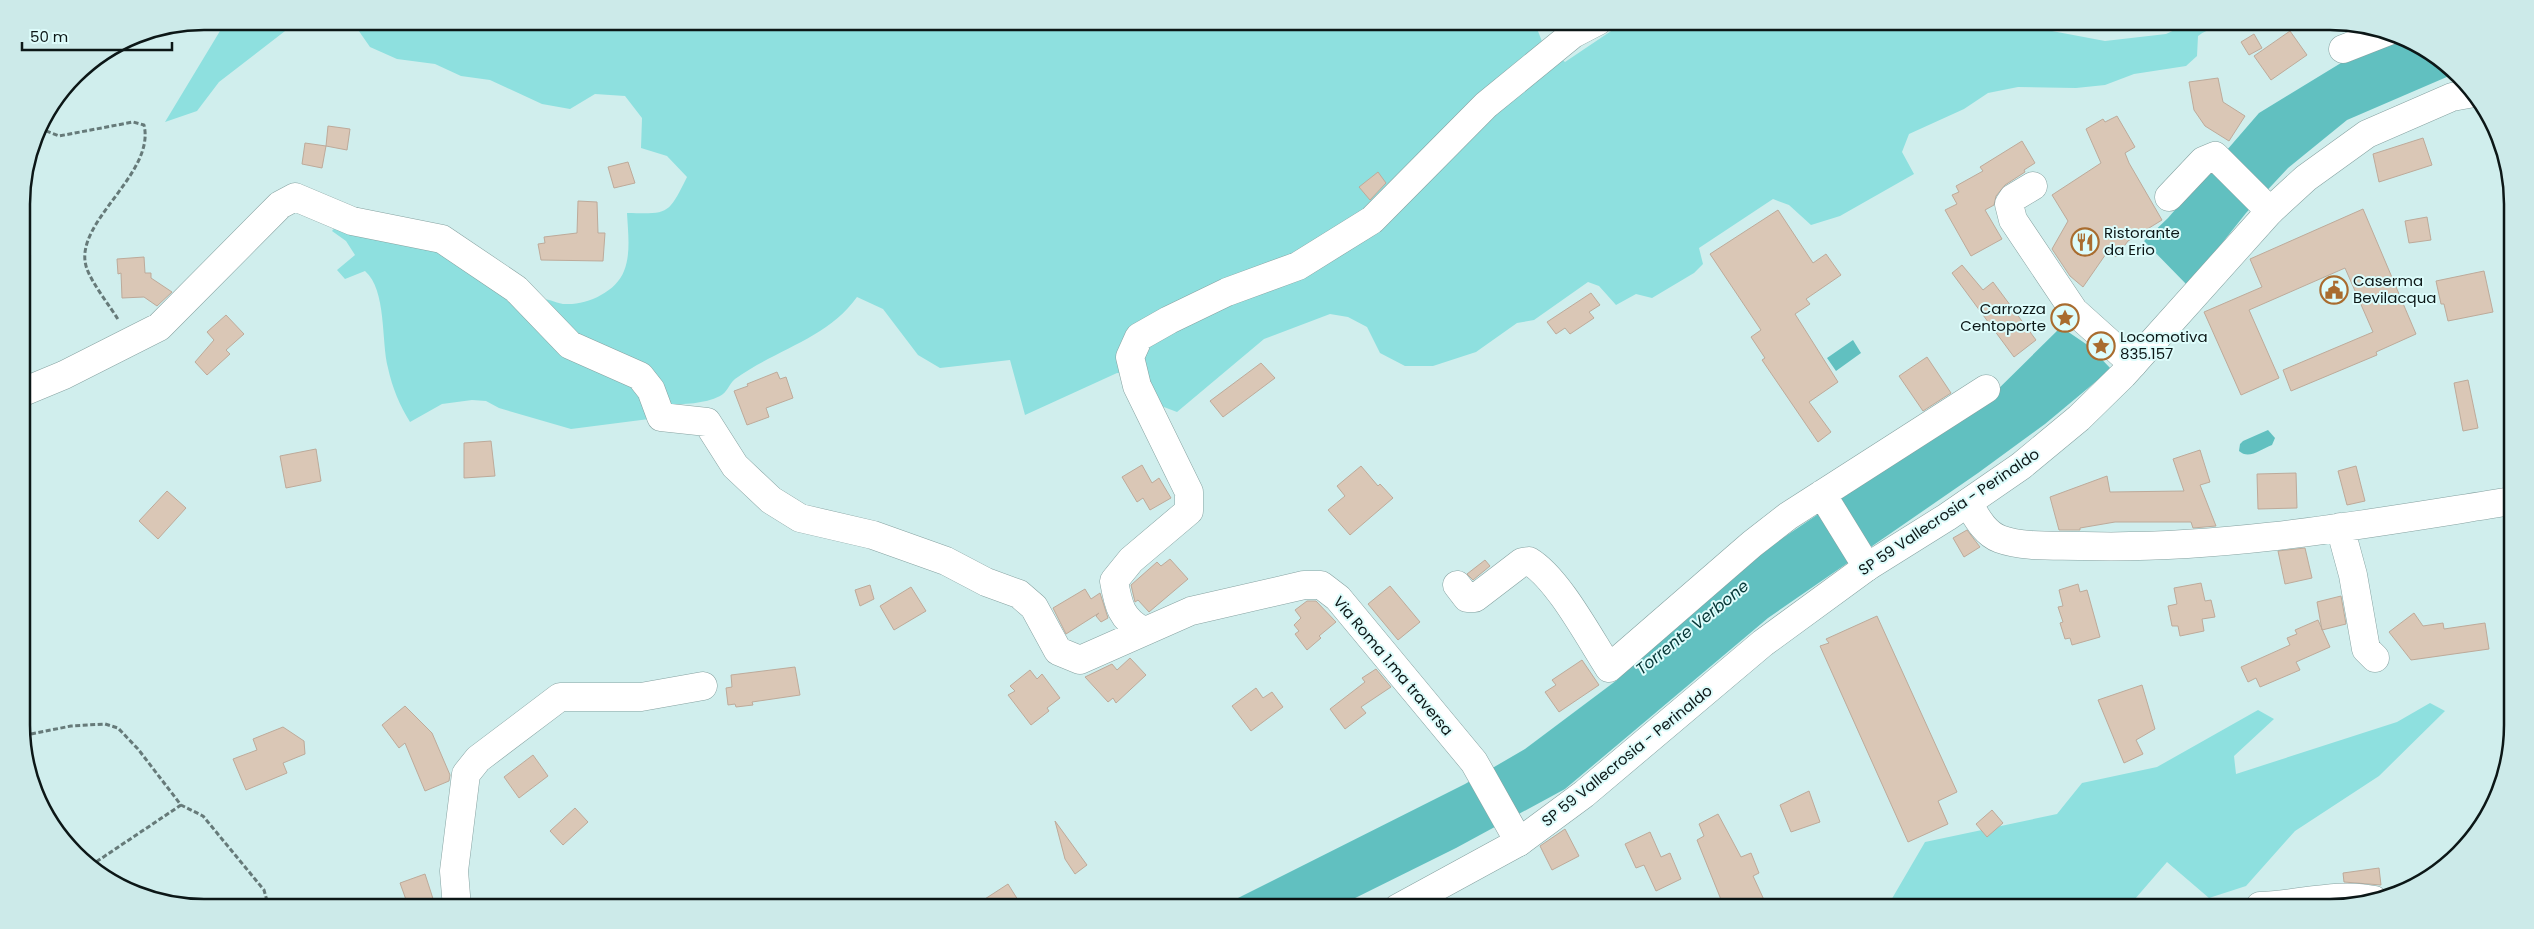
<svg xmlns="http://www.w3.org/2000/svg" width="2534" height="929" font-family="Poppins,sans-serif">
<style>
.green{fill:#8ee0df}
.water{fill:#61c0c0}
.building{fill:#dac7b6;stroke:#bdaa9a}
.lines{fill:none;stroke-linecap:round;stroke-linejoin:round}
.minor-casing{stroke:#86a2a1;stroke-width:29}
.major-casing{stroke:#86a2a1;stroke-width:29}
.path{stroke:#667a79;stroke-width:3;stroke-dasharray:5 2.5;stroke-linecap:butt}
.minor{stroke:#fff;stroke-width:28}
.major{stroke:#fff;stroke-width:28}
.labels{text-anchor:middle;stroke-width:4;stroke-linejoin:round;paint-order:stroke}
.poi-label{font-size:15px;fill:#0c1717;stroke:#ddfcfb;text-anchor:start}
.street-label{font-size:15px;fill:#0c1717;stroke:#ddfcfb}
.water-label{font-size:16px;font-style:italic;fill:#053535;stroke:#ddfcfb}
.rim{fill:none;stroke:#0c1717;stroke-width:2.5}
</style>
<rect width="100%" height="100%" fill="#d0eeed"/>
<!-- green -->
<path class="green" d="M 226,21 L 298,21 L 219,82 L 197,111 L 165,122 Z
M 348,21 L 1534,21 L 1543,44 L 1565,62 L 1626,21 L 1999,21 L 2105,41 L 2166,34 L 2194,21 L 2237,21 C 2224,27 2209,27 2198,36 L 2197,56 L 2186,66 L 2134,74 L 2105,85 L 2076,88 L 2018,87 L 1988,93 L 1964,109 L 1909,134 L 1902,152 L 1914,174 L 1840,216 L 1811,225 L 1789,205 L 1773,199 L 1699,248 L 1703,264 L 1694,273 L 1652,298 L 1636,294 L 1616,305 L 1599,286 L 1588,282 L 1534,320 L 1517,323 L 1476,352 L 1433,366 L 1405,366 L 1380,353 L 1367,327 L 1348,317 L 1330,314 L 1264,339 L 1177,412 L 1156,404 L 1141,375 L 1117,373 L 1025,415 L 1010,360 L 940,368 L 918,355 L 883,309 L 857,297 C 828,338 775,350 735,379 C 729,384 727,393 720,396 C 704,404 684,404 667,405 L 653,371 L 580,344 L 540,299 C 549,298 557,304 566,304 C 587,305 616,292 624,271 C 631,254 628,232 627,213 C 669,214 668,215 687,177 L 667,156 L 641,148 L 642,118 L 625,96 L 595,94 L 570,109 L 542,104 L 490,80 L 461,76 L 435,64 L 397,59 L 370,47 L 354,24 Z
M 336,226 L 453,253 L 636,381 L 649,419 L 571,429 L 499,408 L 486,401 L 472,400 L 442,404 L 410,422 C 400,406 392,387 388,368 C 381,342 387,290 365,271 L 345,279 L 337,270 L 355,255 L 346,241 L 332,231 Z
M 2430,703 L 2445,711 L 2379,776 L 2295,831 L 2246,886 L 2209,898 L 2167,862 L 2128,907 L 1879,907 L 1890,902 L 1925,842 L 2057,814 L 2082,783 L 2157,767 L 2258,710 L 2274,719 L 2234,756 L 2236,774 L 2397,722 Z"/>
<!-- water -->
<path class="water" d="M 2400,36 L 2431,52 L 2456,73 L 2347,120 L 2288,168 L 2246,213 L 2188,286 L 2144,241 L 2168,218 L 2259,113 L 2359,52 Z
M 2061,327 L 2089,346 L 2111,369 L 2045,424 L 1978,473 L 1768,618 L 1565,789 L 1456,848 L 1335,908 L 1218,908 L 1465,784 L 1525,749 L 1617,680 L 1627,665 L 1734,571 L 1987,400 Z
M 1853,340 L 1861,353 L 1836,371 L 1827,358 Z
M 2268,430 L 2275,438 L 2272,445 C 2261,449 2249,460 2239,451 L 2240,444 L 2243,441 Z"/>
<!-- building -->
<path class="building" d="M 2290,31 L 2307,55 L 2271,80 L 2254,56 Z
M 2254,34 L 2262,48 L 2249,55 L 2241,42 Z
M 2218,78 L 2223,102 L 2245,116 L 2229,141 L 2205,126 L 2194,110 L 2189,82 Z
M 2117,116 L 2135,147 L 2125,153 L 2129,163 L 2162,220 L 2128,241 L 2116,257 L 2108,251 L 2083,287 L 2070,276 L 2052,249 L 2068,221 L 2052,195 L 2101,163 L 2086,129 L 2103,119 L 2105,122 Z
M 328,126 L 350,129 L 347,150 L 326,146 Z
M 2423,138 L 2432,165 L 2379,182 L 2373,154 Z
M 2022,141 L 2035,163 L 2024,170 L 2025,172 L 2005,185 L 1996,196 L 1994,205 L 1985,210 L 2002,239 L 1971,256 L 1945,210 L 1957,204 L 1952,195 L 1959,192 L 1956,186 L 1983,171 L 1980,167 Z
M 305,143 L 326,146 L 322,168 L 302,164 Z
M 628,162 L 635,183 L 614,188 L 608,167 Z
M 1378,172 L 1386,183 L 1370,200 L 1359,187 Z
M 578,201 L 597,202 L 598,233 L 605,233 L 603,261 L 541,260 L 538,244 L 545,243 L 544,237 L 577,233 Z
M 2363,209 L 2416,334 L 2376,352 L 2377,355 L 2291,391 L 2283,370 L 2373,332 L 2345,268 L 2249,310 L 2279,378 L 2241,395 L 2204,312 L 2262,287 L 2250,259 Z
M 1778,210 L 1813,263 L 1826,254 L 1841,275 L 1806,299 L 1810,304 L 1795,314 L 1838,382 L 1809,402 L 1831,432 L 1818,442 L 1762,360 L 1765,358 L 1751,337 L 1761,330 L 1710,254 Z
M 2427,217 L 2431,240 L 2409,243 L 2405,221 Z
M 144,257 L 145,273 L 151,273 L 151,278 L 172,292 L 157,306 L 144,297 L 122,298 L 121,273 L 118,274 L 117,259 Z
M 1962,265 L 1983,290 L 1993,282 L 2036,340 L 2014,357 L 1952,273 Z
M 2484,271 L 2493,312 L 2448,321 L 2444,304 L 2441,304 L 2436,281 Z
M 1591,293 L 1600,305 L 1589,312 L 1594,318 L 1570,334 L 1565,328 L 1556,334 L 1547,322 Z
M 226,315 L 244,334 L 226,350 L 230,354 L 207,375 L 195,362 L 214,340 L 207,332 Z
M 1927,357 L 1951,393 L 1923,411 L 1899,376 Z
M 1261,363 L 1275,378 L 1223,417 L 1210,401 Z
M 777,372 L 780,379 L 786,377 L 793,398 L 766,408 L 769,417 L 747,425 L 734,391 L 748,386 L 747,384 Z
M 2468,380 L 2478,428 L 2463,431 L 2454,383 Z
M 491,441 L 495,476 L 464,478 L 464,443 Z
M 316,449 L 321,481 L 286,488 L 280,456 Z
M 2200,450 L 2210,482 L 2200,485 L 2216,526 L 2193,528 L 2191,522 L 2115,522 L 2080,528 L 2080,530 L 2059,530 L 2050,497 L 2107,476 L 2110,492 L 2184,491 L 2173,459 Z
M 1142,465 L 1152,483 L 1159,478 L 1171,498 L 1150,510 L 1143,498 L 1137,502 L 1122,477 Z
M 1361,466 L 1378,486 L 1380,484 L 1393,498 L 1350,535 L 1328,510 L 1345,496 L 1337,486 Z
M 2356,466 L 2365,501 L 2347,505 L 2338,471 Z
M 2296,473 L 2297,508 L 2258,509 L 2257,474 Z
M 167,491 L 186,508 L 158,539 L 139,521 Z
M 1967,530 L 1980,547 L 1964,557 L 1953,538 Z
M 2305,548 L 2312,578 L 2285,584 L 2278,551 Z
M 1170,559 L 1188,579 L 1149,612 L 1138,600 L 1135,602 L 1131,585 L 1157,562 L 1161,566 Z
M 1485,560 L 1490,566 L 1473,580 L 1467,574 Z
M 2201,583 L 2205,601 L 2211,600 L 2215,617 L 2202,619 L 2204,631 L 2180,636 L 2178,626 L 2172,626 L 2168,606 L 2177,604 L 2174,588 Z
M 2078,584 L 2080,592 L 2087,590 L 2100,637 L 2072,645 L 2070,638 L 2065,639 L 2060,623 L 2063,622 L 2058,607 L 2063,606 L 2059,590 Z
M 870,585 L 874,599 L 860,606 L 855,590 Z
M 1390,586 L 1420,622 L 1398,640 L 1368,604 Z
M 911,587 L 926,611 L 894,630 L 880,606 Z
M 1085,589 L 1091,599 L 1100,593 L 1108,618 L 1101,622 L 1096,616 L 1099,613 L 1066,634 L 1053,608 Z
M 2341,596 L 2346,624 L 2322,630 L 2317,602 Z
M 1307,601 L 1316,601 L 1336,622 L 1319,636 L 1321,638 L 1307,650 L 1295,634 L 1299,631 L 1294,625 L 1301,618 L 1295,610 Z
M 2414,613 L 2423,626 L 2443,623 L 2444,629 L 2485,623 L 2489,649 L 2411,660 L 2389,632 Z
M 1877,616 L 1957,792 L 1938,801 L 1948,824 L 1908,842 L 1820,646 L 1829,643 L 1826,639 Z
M 2318,620 L 2330,647 L 2296,662 L 2300,670 L 2260,687 L 2256,678 L 2248,682 L 2241,667 L 2290,645 L 2287,638 L 2297,634 L 2295,630 Z
M 1130,658 L 1146,675 L 1116,703 L 1113,698 L 1108,702 L 1085,677 L 1112,664 L 1117,670 Z
M 1582,660 L 1599,685 L 1559,712 L 1545,692 L 1556,685 L 1552,680 Z
M 795,667 L 800,695 L 752,702 L 753,705 L 736,707 L 735,704 L 728,705 L 726,688 L 732,687 L 731,675 Z
M 1376,669 L 1391,687 L 1361,707 L 1366,713 L 1345,729 L 1330,709 L 1365,682 L 1362,678 Z
M 1030,670 L 1037,679 L 1042,674 L 1060,698 L 1047,708 L 1049,711 L 1031,725 L 1008,695 L 1015,691 L 1010,686 Z
M 2142,685 L 2155,729 L 2136,740 L 2143,754 L 2124,763 L 2098,700 Z
M 1256,688 L 1263,698 L 1272,692 L 1283,707 L 1251,731 L 1232,706 Z
M 405,706 L 432,733 L 450,775 L 449,781 L 425,791 L 405,743 L 399,748 L 382,725 Z
M 283,727 L 304,741 L 305,754 L 283,763 L 287,773 L 246,790 L 233,759 L 257,750 L 253,739 Z
M 533,755 L 548,776 L 519,798 L 504,777 Z
M 1809,791 L 1820,822 L 1791,832 L 1780,805 Z
M 575,808 L 588,822 L 563,845 L 550,831 Z
M 1992,810 L 2003,823 L 1987,837 L 1976,824 Z
M 1718,814 L 1741,857 L 1751,853 L 1759,873 L 1753,876 L 1765,902 L 1753,907 L 1724,907 L 1697,840 L 1704,836 L 1699,824 Z
M 1055,821 L 1087,865 L 1075,874 L 1065,859 Z
M 1565,829 L 1579,856 L 1552,870 L 1540,846 Z
M 1650,832 L 1661,857 L 1670,853 L 1681,879 L 1656,891 L 1644,865 L 1636,868 L 1625,844 Z
M 2379,868 L 2381,885 L 2344,882 L 2343,873 Z
M 425,874 L 436,908 L 409,908 L 400,883 Z
M 1008,884 L 1023,908 L 971,908 Z"/>
<g class="lines">
<!-- minor casing -->
<g class="minor-casing">
<path id="minor" d="M 2343,49 L 2389,31
M 2033,186 L 2013,198 L 2009,204 L 2013,220 L 2074,311 L 2133,364
M 2169,197 L 2203,161 L 2215,156 L 2270,211
M 23,392 L 64,375 L 159,327 L 280,205 L 295,197 L 352,221 L 442,239 L 516,289 L 570,345 L 640,376 L 651,390 L 661,417 L 707,422 L 735,466 L 771,500 L 800,518 L 873,535 L 946,561 L 986,582 L 1019,594 L 1034,607 L 1058,651 L 1080,660 L 1191,611 L 1304,585 L 1321,585 L 1338,598 L 1474,762 L 1519,842
M 1822,494 L 1867,567
M 1968,503 C 1976,516 1984,533 2000,539 C 2025,548 2057,545 2083,546 C 2227,550 2371,523 2512,501
M 2340,527 L 2353,575 L 2366,649 L 2375,658
M 1457,585 L 1467,598 L 1475,598 L 1522,562 L 1529,561 C 1558,578 1590,639 1609,668 L 1752,544 L 1788,516 L 1986,389
M 1144,631 C 1121,620 1118,604 1114,581 L 1131,560 L 1189,511 L 1189,492 L 1137,386 L 1130,357 L 1139,337 L 1169,320 L 1227,292 L 1298,266 L 1372,220 L 1486,105 L 1573,34 L 1598,21
M 2260,906 C 2298,905 2337,892 2374,900
M 457,908 L 454,871 L 466,774 L 478,759 L 560,697 L 641,697 L 703,686"/>
</g>
<!-- major casing -->
<g class="major-casing">
<path id="major" d="M 1398,908 L 1519,842 L 1584,794 L 1763,643 L 1867,567 L 1947,517 L 2021,466 L 2079,418 L 2123,375 L 2270,211 L 2306,178 L 2367,134 L 2452,97 L 2474,93"/>
</g>
<!-- path -->
<path class="path" d="M 39,128 L 59,136 L 133,122 L 144,125 C 156,175 70,224 87,269 C 93,285 110,306 119,321
M 31,734 L 71,726 L 105,724 L 118,728 L 138,749 L 181,805 L 203,816 L 264,890 L 269,908
M 90,866 L 181,805"/>
<!-- minor -->
<use href="#minor" class="minor"/>
<!-- major -->
<use href="#major" class="major"/>
</g>
<!-- icons -->
<defs>
<g id="restaurant-ring" transform="scale(1.4375)"><circle r="9.5" fill="#ddfcfb" stroke="#a96c2f" stroke-width="1.5"/><path d="M-5-6h1v4h1v-4h1v4h1v-4h1v5L-1.5 .5V6h-2V.5L-5-1ZM5-6V6H3V1.5H1.5Q1.5-4 5-6Z" fill="#a96c2f"/></g>
<g id="civic-ring" transform="scale(1.4375)"><circle r="9.5" fill="#ddfcfb" stroke="#a96c2f" stroke-width="1.5"/><path d="M-.6-6.5H3V-4.5H.6V-3L4-1V1h2V6H-6V1h2V-1L-.6-3ZM-1.2 2.5V6h2.4V2.5Z" fill="#a96c2f"/></g>
<g id="sight-ring" transform="scale(1.4375)"><circle r="9.5" fill="#ddfcfb" stroke="#a96c2f" stroke-width="1.5"/><path d="M0-6L1.8-2.2L6-1.7L2.9 1.2L3.7 5.4L0 3.3L-3.7 5.4L-2.9 1.2L-6-1.7L-1.8-2.2Z" fill="#a96c2f"/></g>
</defs>
<g fill-rule="evenodd">
<use href="#restaurant-ring" x="2085" y="242"/>
<use href="#civic-ring" x="2334" y="290"/>
<use href="#sight-ring" x="2065" y="318"/>
<use href="#sight-ring" x="2101" y="346"/>
</g>
<g class="labels">
<!-- poi labels -->
<g class="poi-label">
<text x="2104" y="238">Ristorante<tspan x="2104" dy="17">da Erio</tspan></text>
<text x="2353" y="286">Caserma<tspan x="2353" dy="17">Bevilacqua</tspan></text>
<text x="2046" y="314" text-anchor="end">Carrozza<tspan x="2046" dy="17">Centoporte</tspan></text>
<text x="2120" y="342">Locomotiva<tspan x="2120" dy="17">835.157</tspan></text>
</g>
<!-- street labels -->
<g class="street-label">
<text transform="translate(1949 512) rotate(-34)" y="5">SP 59 Vallecrosia - Perinaldo</text>
<text transform="translate(1393 666) rotate(50)" y="5">Via Roma 1.ma traversa</text>
<text transform="translate(1627 756) rotate(-39)" y="5">SP 59 Vallecrosia - Perinaldo</text>
</g>
<!-- water labels -->
<g class="water-label">
<text transform="translate(1692 627) rotate(-39)" y="6">Torrente Verbone</text>
</g>
</g>
<!-- crop -->
<path d="M0 0H2534V929H0ZM204 30H2330A174 174 0 0 1 2504 204V725A174 174 0 0 1 2330 899H204A174 174 0 0 1 30 725V204A174 174 0 0 1 204 30Z" fill="#cceae9" fill-rule="evenodd"/>
<path class="rim" d="M204 30H2330A174 174 0 0 1 2504 204V725A174 174 0 0 1 2330 899H204A174 174 0 0 1 30 725V204A174 174 0 0 1 204 30Z"/>
<!-- scale -->
<path d="M22 42v8h150v-8" fill="none" stroke="#0c1717" stroke-width="2.5"/>
<text x="30" y="42" font-size="15" fill="#0c1717" stroke="#ddfcfb" stroke-width="4" paint-order="stroke">50 m</text>
</svg>
